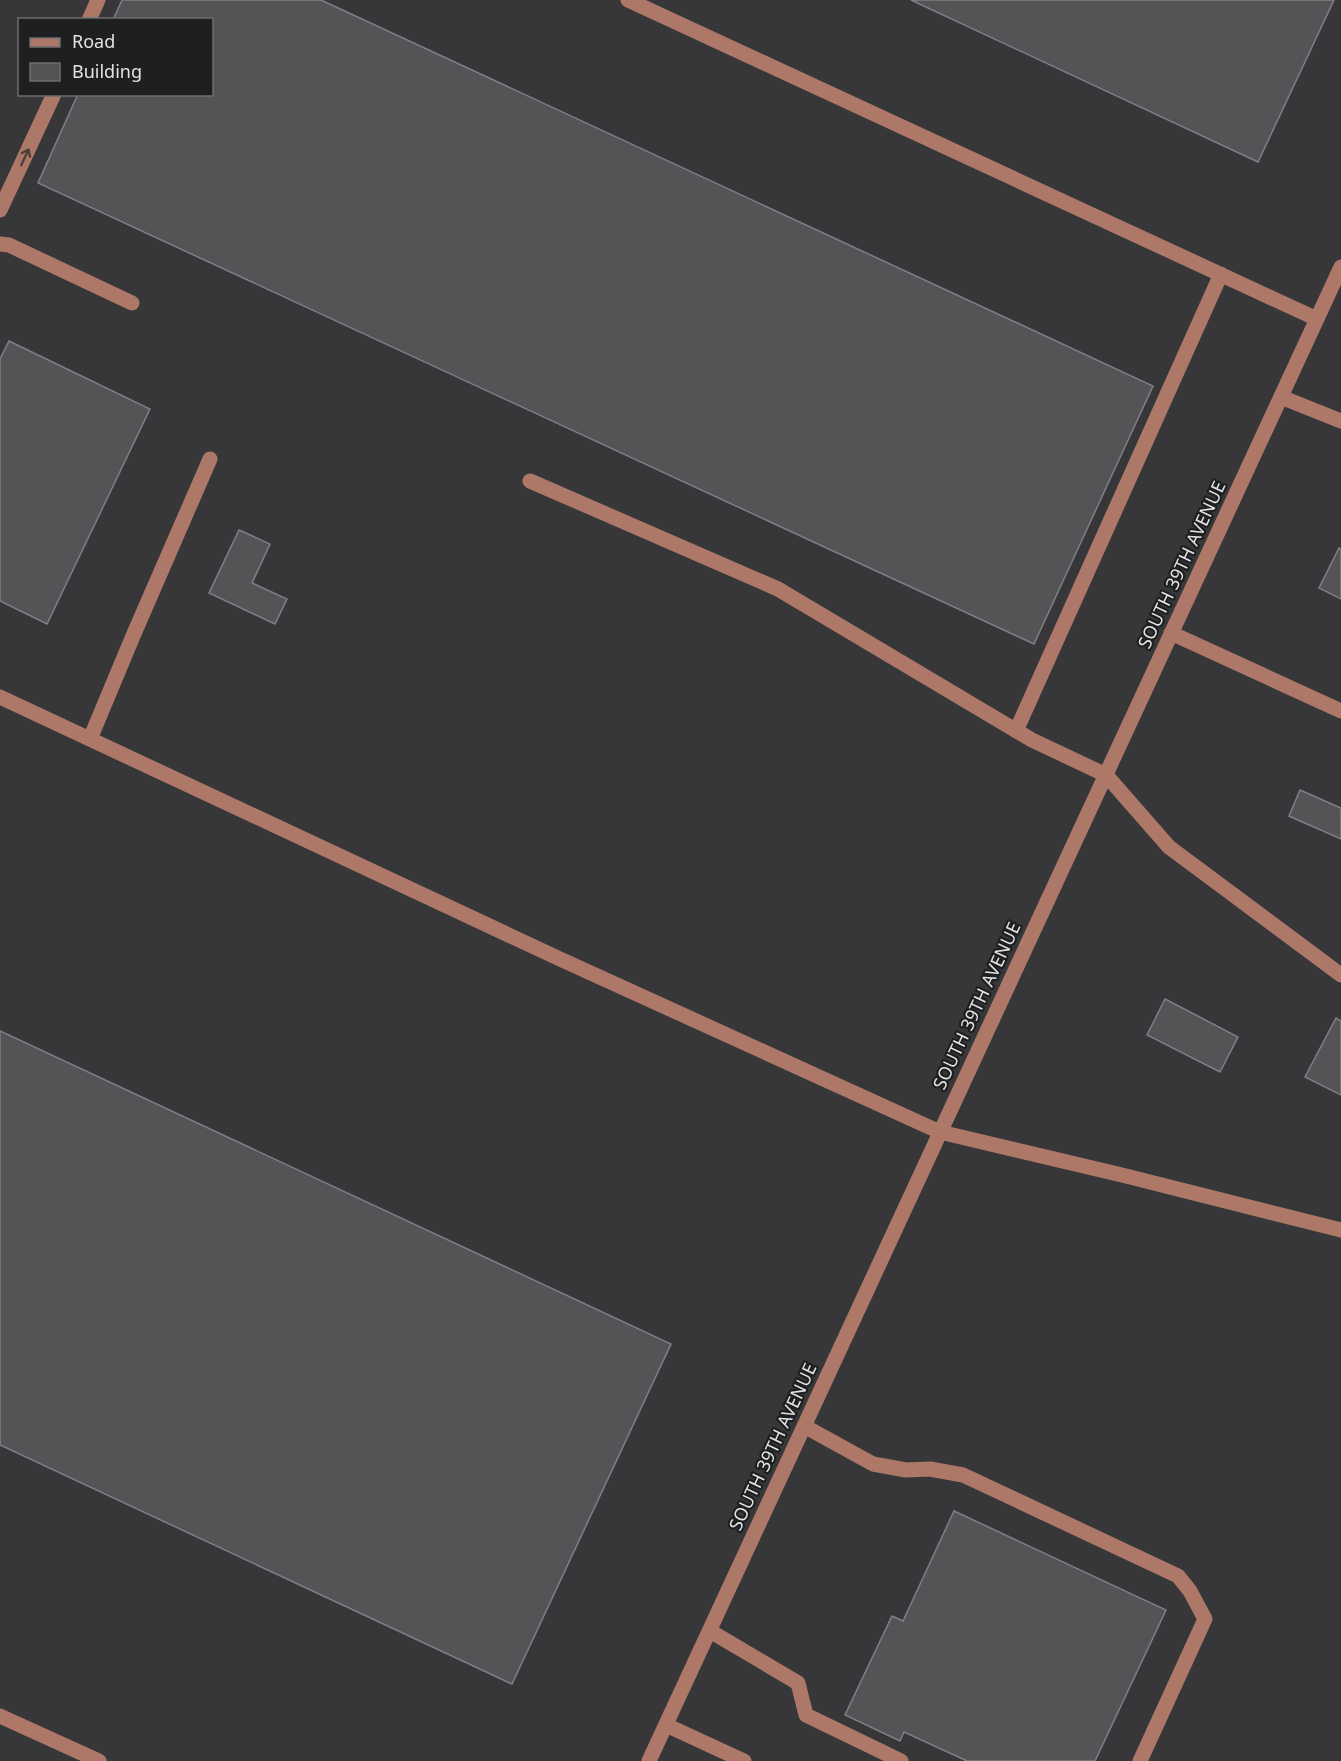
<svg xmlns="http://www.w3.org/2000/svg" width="1341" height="1761" font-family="'Noto Sans',sans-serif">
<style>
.building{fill:#545457;stroke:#7f8083;stroke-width:1.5}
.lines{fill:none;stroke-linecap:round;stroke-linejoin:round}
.minor{stroke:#ae7869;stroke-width:15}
.oneway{stroke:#503e3a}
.labels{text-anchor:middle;stroke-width:4.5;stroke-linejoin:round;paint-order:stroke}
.street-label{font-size:18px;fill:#e3e3e5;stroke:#1e1f20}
</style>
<rect width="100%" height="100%" fill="#37373a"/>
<!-- building -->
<path class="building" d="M 122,0 L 321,0 L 1153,386 L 1034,644 L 38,183 L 78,94 L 212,94 L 212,20 L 113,20 Z
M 911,0 L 1334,0 L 1258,162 Z
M 9,341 L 150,409 L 47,624 L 0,601 L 0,359 Z
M 239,530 L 270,544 L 252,583 L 287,599 L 275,624 L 209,593 Z
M 1339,548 L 1341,549 L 1341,599 L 1319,588 Z
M 1300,790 L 1341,808 L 1341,839 L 1289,816 Z
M 1165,999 L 1238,1037 L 1220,1072 L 1147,1035 Z
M 1336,1018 L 1341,1021 L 1341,1095 L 1305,1077 Z
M 0,1031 L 671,1344 L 512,1684 L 0,1445 Z
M 954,1511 L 1166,1610 L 1095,1761 L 967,1761 L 904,1732 L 900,1741 L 845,1715 L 892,1616 L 903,1621 Z"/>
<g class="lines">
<!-- minor -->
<path class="minor" d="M 628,0 L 1317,319
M 89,20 L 98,0
M 0,210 L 54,94
M 0,244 L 9,245 L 132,303
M 1281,397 L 1341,421
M 530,481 L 778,589 L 1032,740 L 1106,775 L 1169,847 L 1341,975
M 1171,633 L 1341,711
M 0,697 L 560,959 L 940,1132 L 1122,1175 L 1341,1230
M 1016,731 L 1221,274
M 90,739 L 133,636 L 210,459
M 804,1426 L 873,1464 L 906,1470 L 930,1469 L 963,1475 L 1178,1576 L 1190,1591 L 1205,1619 L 1140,1761
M 710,1631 L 798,1683 L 806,1715 L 901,1761
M 0,1716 L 99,1761
M 666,1725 L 744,1761
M 649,1761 L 1341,267"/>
</g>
<!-- one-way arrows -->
<defs><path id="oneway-shaft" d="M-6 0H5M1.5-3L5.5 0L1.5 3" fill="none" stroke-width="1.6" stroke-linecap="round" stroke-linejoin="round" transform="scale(1.5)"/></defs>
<use class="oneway" href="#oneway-shaft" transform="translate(25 157) rotate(-65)"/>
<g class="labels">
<!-- street labels -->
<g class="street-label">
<text transform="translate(1182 565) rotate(-65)" y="6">SOUTH 39TH AVENUE</text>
<text transform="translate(977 1006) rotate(-65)" y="6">SOUTH 39TH AVENUE</text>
<text transform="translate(773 1447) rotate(-65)" y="6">SOUTH 39TH AVENUE</text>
</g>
</g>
<!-- legend -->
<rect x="18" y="18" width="195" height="78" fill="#1e1f20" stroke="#6d6d6f" stroke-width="1.5"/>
<rect x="30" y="38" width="30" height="9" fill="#ae7869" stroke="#6d6d6f" stroke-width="1.5"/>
<text x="72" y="48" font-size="18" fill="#e3e3e5">Road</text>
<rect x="30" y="63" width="30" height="18" fill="#545457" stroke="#6d6d6f" stroke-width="1.5"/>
<text x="72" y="78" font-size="18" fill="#e3e3e5">Building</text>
</svg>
